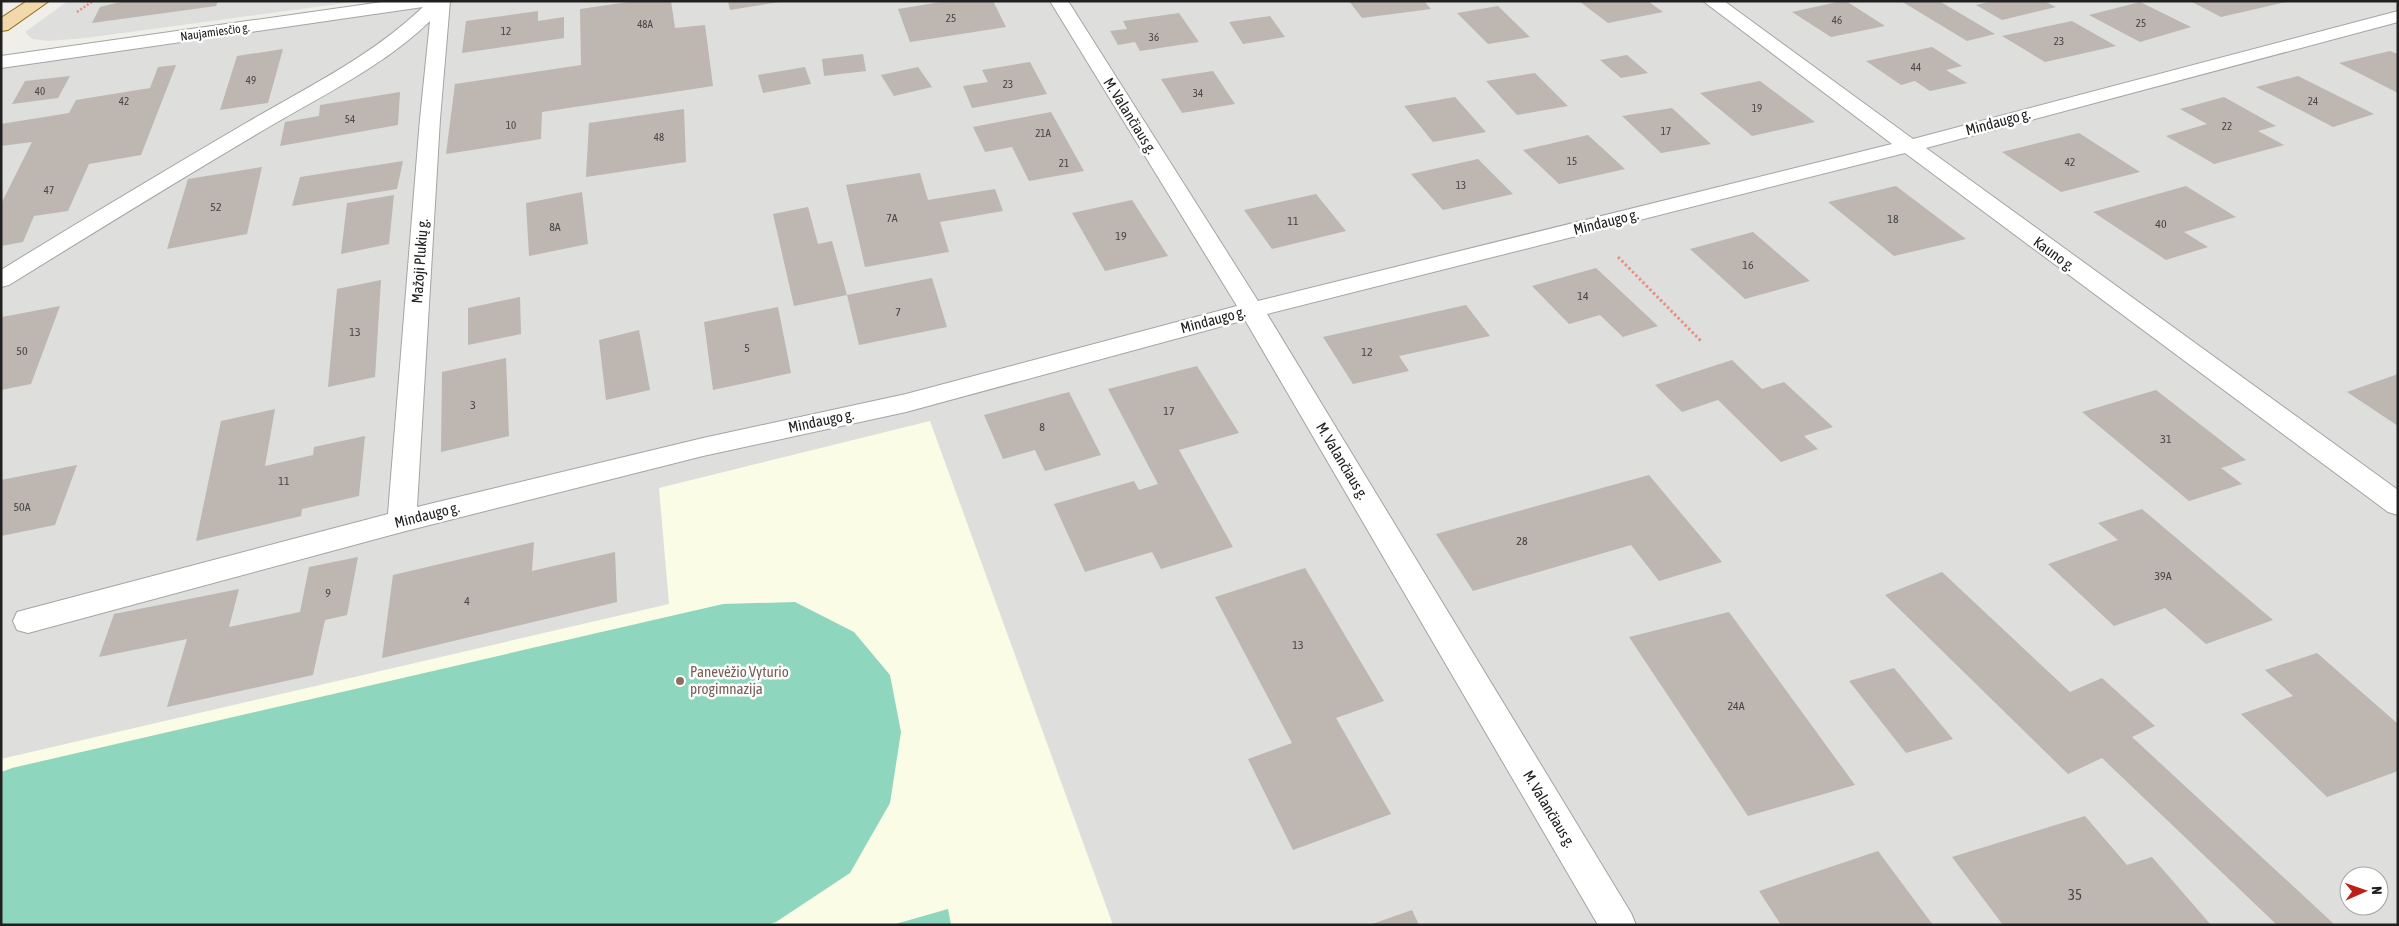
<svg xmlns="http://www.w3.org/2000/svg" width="2399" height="926" font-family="'Asap Condensed',sans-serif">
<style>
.residential{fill:#dededd;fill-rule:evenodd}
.education{fill:#fafce5}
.pitch{fill:#8fd6bf}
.building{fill:#bdb6b1}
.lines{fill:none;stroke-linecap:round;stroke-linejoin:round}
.minor-casing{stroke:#a4a4a4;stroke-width:2}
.major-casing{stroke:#8c6b11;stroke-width:2}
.path-far1{stroke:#eb907e;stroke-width:2.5;stroke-dasharray:2 2;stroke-linecap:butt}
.path{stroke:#eb907e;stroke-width:3;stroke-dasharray:2.5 2.5;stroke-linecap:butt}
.minor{fill:#fff;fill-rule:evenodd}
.major{fill:#f2d8ab;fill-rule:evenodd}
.education-dot{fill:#8d6e63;stroke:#fff;stroke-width:2}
.labels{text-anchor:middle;stroke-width:5;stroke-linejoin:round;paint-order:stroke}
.far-number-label{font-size:11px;fill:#474644}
.far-street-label{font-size:12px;fill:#202020;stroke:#fff}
.number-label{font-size:12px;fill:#474644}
.street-label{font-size:15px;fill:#202020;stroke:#fff}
.education-label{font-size:15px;fill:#785e54;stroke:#fff;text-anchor:start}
.near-number-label{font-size:15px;fill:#474644}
</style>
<rect width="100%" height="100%" fill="#f0eee8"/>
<!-- residential -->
<path class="residential" d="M 68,1 L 360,1 L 86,38 L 48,41 L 32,39 L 25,32 Z
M 430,1 L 2398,1 L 2398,925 L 1,925 L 1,68 ZM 2349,876 L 2379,876 L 2379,906 L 2349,906 Z"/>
<!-- education -->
<path class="education" d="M 930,421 L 1113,925 L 1,925 L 1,759 L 669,604 L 659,488 Z"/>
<!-- pitch -->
<path class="pitch" d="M 795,602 L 854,632 L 890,675 L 901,732 L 890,803 L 850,873 L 776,922 L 767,925 L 1,925 L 1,772 L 12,768 L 723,604 Z
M 948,909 L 951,925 L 892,925 Z"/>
<!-- building -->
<path class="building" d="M 124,1 L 218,1 L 216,6 L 92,23 L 100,7 Z
M 635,1 L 671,1 L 675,28 L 705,25 L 713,86 L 542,112 L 541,139 L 446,154 L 455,84 L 581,65 L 580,9 Z
M 728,1 L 779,1 L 779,2 L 730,10 Z
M 947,1 L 993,1 L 1006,27 L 910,42 L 898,9 Z
M 1349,1 L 1424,1 L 1431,9 L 1362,18 Z
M 1579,1 L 1648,1 L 1663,12 L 1608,23 Z
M 1842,1 L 1846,1 L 1885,26 L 1831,37 L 1792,12 Z
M 1901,1 L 1939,1 L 1995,34 L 1967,41 Z
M 1993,1 L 2044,1 L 2056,7 L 2002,20 L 1976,5 Z
M 2190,1 L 2286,1 L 2286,2 L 2221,17 Z
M 2140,2 L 2191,27 L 2140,42 L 2089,15 Z
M 1498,6 L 1530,37 L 1488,44 L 1457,13 Z
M 538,11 L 538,21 L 564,17 L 564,38 L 462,53 L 466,21 Z
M 1179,13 L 1199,42 L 1140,51 L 1135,42 L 1118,45 L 1110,31 L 1127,29 L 1123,21 Z
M 1270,16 L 1285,37 L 1243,44 L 1229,22 Z
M 2072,21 L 2116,46 L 2045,62 L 2002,36 Z
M 1932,47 L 1962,66 L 1946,70 L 1967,83 L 1930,91 L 1915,81 L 1901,85 L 1866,61 Z
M 283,49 L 268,103 L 220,110 L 237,56 Z
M 2390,51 L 2398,54 L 2398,93 L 2339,63 Z
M 863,54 L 866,71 L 824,76 L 822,59 Z
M 1627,55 L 1648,73 L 1621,78 L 1600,60 Z
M 1030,62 L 1047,94 L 972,108 L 963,86 L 988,82 L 982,70 Z
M 176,65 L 141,155 L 89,164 L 68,211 L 34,216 L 23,242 L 1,246 L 1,204 L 32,142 L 1,146 L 1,124 L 69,113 L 76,100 L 150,88 L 158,67 Z
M 805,67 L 811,84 L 763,93 L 758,75 Z
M 918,67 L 932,87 L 894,96 L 881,75 Z
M 1213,71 L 1235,104 L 1182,113 L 1161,79 Z
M 1535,73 L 1568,106 L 1517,115 L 1486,81 Z
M 70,76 L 58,98 L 12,104 L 25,81 Z
M 2298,76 L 2374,114 L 2333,127 L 2256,87 Z
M 1760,81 L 1815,122 L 1752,136 L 1700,93 Z
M 400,92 L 398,125 L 280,146 L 285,122 L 319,116 L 320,105 Z
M 1455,97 L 1486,132 L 1433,142 L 1404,106 Z
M 2224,97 L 2276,126 L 2258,131 L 2284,145 L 2214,164 L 2166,136 L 2207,124 L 2180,109 Z
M 1672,108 L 1711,144 L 1661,153 L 1622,116 Z
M 684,109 L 686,162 L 586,177 L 589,123 Z
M 1051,112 L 1084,171 L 1029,181 L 1012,147 L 985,152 L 973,127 Z
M 2079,133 L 2140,172 L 2061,192 L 2002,152 Z
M 1588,135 L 1625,169 L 1559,184 L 1523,150 Z
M 1478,159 L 1513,194 L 1443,210 L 1411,174 Z
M 403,161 L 397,189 L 292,206 L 300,177 Z
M 262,167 L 247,234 L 167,249 L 188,179 Z
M 920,173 L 928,200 L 995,189 L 1003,211 L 940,222 L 949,252 L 865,267 L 846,185 Z
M 1896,186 L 1966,239 L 1894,256 L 1828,202 Z
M 2186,186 L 2236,217 L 2184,232 L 2208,247 L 2166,260 L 2093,212 Z
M 582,192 L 588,244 L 529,256 L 526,203 Z
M 1316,194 L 1346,231 L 1272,249 L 1244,210 Z
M 394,195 L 389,244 L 341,254 L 347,203 Z
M 1132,200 L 1168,256 L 1105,271 L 1072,213 Z
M 808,207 L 818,244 L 832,241 L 847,295 L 932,278 L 947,327 L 859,345 L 847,295 L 794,306 L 773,214 Z
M 1753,232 L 1810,281 L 1745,299 L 1690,249 Z
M 1596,268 L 1658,326 L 1623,337 L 1600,315 L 1569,324 L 1532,286 Z
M 381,280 L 375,377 L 328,387 L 337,289 Z
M 520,297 L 521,334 L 468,345 L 468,308 Z
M 1466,305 L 1490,336 L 1399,356 L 1409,371 L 1353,384 L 1323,337 Z
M 60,306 L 31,384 L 1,390 L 2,317 Z
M 778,307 L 791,373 L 713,390 L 704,322 Z
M 639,330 L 650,390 L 606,400 L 599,340 Z
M 506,358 L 509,436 L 441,452 L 442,372 Z
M 1732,360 L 1762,389 L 1784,382 L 1833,427 L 1804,436 L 1818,449 L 1781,462 L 1718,400 L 1682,412 L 1655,385 Z
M 1197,366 L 1239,433 L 1179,450 L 1233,547 L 1161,569 L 1152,552 L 1085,572 L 1054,504 L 1134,481 L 1139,490 L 1158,484 L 1108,389 Z
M 2398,374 L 2398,426 L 2347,392 Z
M 2156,390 L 2246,460 L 2221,468 L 2242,484 L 2189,501 L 2082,412 Z
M 1069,392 L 1101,455 L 1045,471 L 1035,450 L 1003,459 L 984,415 Z
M 275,409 L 265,466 L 313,455 L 314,447 L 365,436 L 359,496 L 302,509 L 301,516 L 196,541 L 221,421 Z
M 77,465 L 55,525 L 1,536 L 1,480 Z
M 1649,475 L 1722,562 L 1659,581 L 1631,545 L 1473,591 L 1436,534 Z
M 2142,509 L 2273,620 L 2206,644 L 2165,608 L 2114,626 L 2048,564 L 2118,540 L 2098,523 Z
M 534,542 L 532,571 L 615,552 L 617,602 L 382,658 L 393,575 Z
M 358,557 L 347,615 L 325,620 L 313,675 L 167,707 L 187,639 L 99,657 L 114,614 L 239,589 L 229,627 L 300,612 L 309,567 Z
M 1305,568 L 1384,701 L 1336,718 L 1391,814 L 1293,850 L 1248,759 L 1292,743 L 1215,597 Z
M 1942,572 L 2070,692 L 2102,678 L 2155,726 L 2132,737 L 2335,925 L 2277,925 L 2102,758 L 2068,774 L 1885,595 Z
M 1729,612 L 1855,785 L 1748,816 L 1629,637 Z
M 2317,653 L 2398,724 L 2398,771 L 2327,797 L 2241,714 L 2293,696 L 2265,670 Z
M 1894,668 L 1953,739 L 1906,753 L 1849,681 Z
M 2085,816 L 2127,865 L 2152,857 L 2211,925 L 2003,925 L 1952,857 Z
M 1878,851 L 1933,925 L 1781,925 L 1759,891 Z
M 1412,910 L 1419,925 L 1372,925 L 1372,924 Z"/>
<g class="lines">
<!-- minor casing -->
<g class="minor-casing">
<path id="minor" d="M 389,1 L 450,1 L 440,119 L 417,507 L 703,438 L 906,394 L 1237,306 L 1050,1 L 1068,1 L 1258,301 L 1892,144 L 1703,1 L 1724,1 L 1913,139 L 2398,11 L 2398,22 L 1926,148 L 2398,490 L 2398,515 L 2388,512 L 1905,153 L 1267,314 L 1631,913 L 1636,925 L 1598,925 L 1245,320 L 906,412 L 703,456 L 402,532 L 28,633 L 17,630 L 13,621 L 17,612 L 28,609 L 388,514 L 420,119 L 430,21 C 383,67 319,97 262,131 C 177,181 93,233 9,285 L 1,287 L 1,270 C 82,220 164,171 246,123 C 306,88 372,56 423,7 L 1,68 L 1,56 Z"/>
</g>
<!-- major casing -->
<g class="major-casing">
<path id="major" d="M 27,1 L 49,1 L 8,30 L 1,31 L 1,18 Z"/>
</g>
<!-- path-far1 -->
<path class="path-far1" d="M 77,12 L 93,1"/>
<!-- path -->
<path class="path" d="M 1618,257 L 1702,342"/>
<!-- minor -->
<use href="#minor" class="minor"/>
<!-- major -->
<use href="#major" class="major"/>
</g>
<!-- markers -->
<circle class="education-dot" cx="680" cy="681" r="5"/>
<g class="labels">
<!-- far-number labels -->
<g class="far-number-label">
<text x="951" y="22">25</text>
<text x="1837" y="24">46</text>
<text x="2141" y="27">25</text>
<text x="645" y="28">48A</text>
<text x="506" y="35">12</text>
<text x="1154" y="41">36</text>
<text x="2059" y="45">23</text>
<text x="1916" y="71">44</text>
<text x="251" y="84">49</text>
<text x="1008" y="88">23</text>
<text x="40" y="95">40</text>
<text x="1198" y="97">34</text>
<text x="124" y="105">42</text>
<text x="2313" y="105">24</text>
<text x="1757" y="112">19</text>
<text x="350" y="123">54</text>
<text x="511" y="129">10</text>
<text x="2227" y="130">22</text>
<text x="1666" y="135">17</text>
<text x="1043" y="137">21A</text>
<text x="659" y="141">48</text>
<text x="1572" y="165">15</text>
<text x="2070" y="166">42</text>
<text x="1064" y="167">21</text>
<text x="1461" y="189">13</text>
<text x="49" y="194">47</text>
</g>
<!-- far-street labels -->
<g class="far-street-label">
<text transform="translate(215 32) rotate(-8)" y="4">Naujamiesčio g.</text>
</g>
<!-- number labels -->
<g class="number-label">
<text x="216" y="211">52</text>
<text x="892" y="222">7A</text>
<text x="1893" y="223">18</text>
<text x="1293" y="225">11</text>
<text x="2161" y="228">40</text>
<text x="555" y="231">8A</text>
<text x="1121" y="240">19</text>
<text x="1748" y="269">16</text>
<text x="1583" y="300">14</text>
<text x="898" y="316">7</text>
<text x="355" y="336">13</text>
<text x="747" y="352">5</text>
<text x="22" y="355">50</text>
<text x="1367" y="356">12</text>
<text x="473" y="409">3</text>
<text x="1169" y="415">17</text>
<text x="1042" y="431">8</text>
<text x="2166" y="443">31</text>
<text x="284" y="485">11</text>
<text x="22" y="511">50A</text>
<text x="1522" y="545">28</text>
<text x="2163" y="580">39A</text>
<text x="328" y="597">9</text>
<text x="467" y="605">4</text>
<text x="1298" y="649">13</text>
<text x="1736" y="710">24A</text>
</g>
<!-- street labels -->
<g class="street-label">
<text transform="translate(1130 116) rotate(58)" y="5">M. Valančiaus g.</text>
<text transform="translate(1998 122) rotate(-15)" y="5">Mindaugo g.</text>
<text transform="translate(1606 222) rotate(-14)" y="5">Mindaugo g.</text>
<text transform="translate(2054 254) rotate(36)" y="5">Kauno g.</text>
<text transform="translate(420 261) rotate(-86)" y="5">Mažoji Plukių g.</text>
<text transform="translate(1213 320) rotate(-15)" y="5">Mindaugo g.</text>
<text transform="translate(821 421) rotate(-12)" y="5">Mindaugo g.</text>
<text transform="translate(1342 461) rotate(59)" y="5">M. Valančiaus g.</text>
<text transform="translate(427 515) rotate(-14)" y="5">Mindaugo g.</text>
<text transform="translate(1549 809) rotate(59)" y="5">M. Valančiaus g.</text>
</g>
<!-- education labels -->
<g class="education-label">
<text x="690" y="677">Panevėžio Vyturio<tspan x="690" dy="17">progimnazija</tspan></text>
</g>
<!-- near-number labels -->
<g class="near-number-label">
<text x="2075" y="900">35</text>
</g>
</g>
<!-- border -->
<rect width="2399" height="926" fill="none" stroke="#202020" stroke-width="5"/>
<!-- north arrow -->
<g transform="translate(2364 891) rotate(88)"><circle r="24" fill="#ffffff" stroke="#a6a6a6"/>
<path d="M0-4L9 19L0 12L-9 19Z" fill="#ba2217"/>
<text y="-8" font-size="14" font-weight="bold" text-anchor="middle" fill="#202020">N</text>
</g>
</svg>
